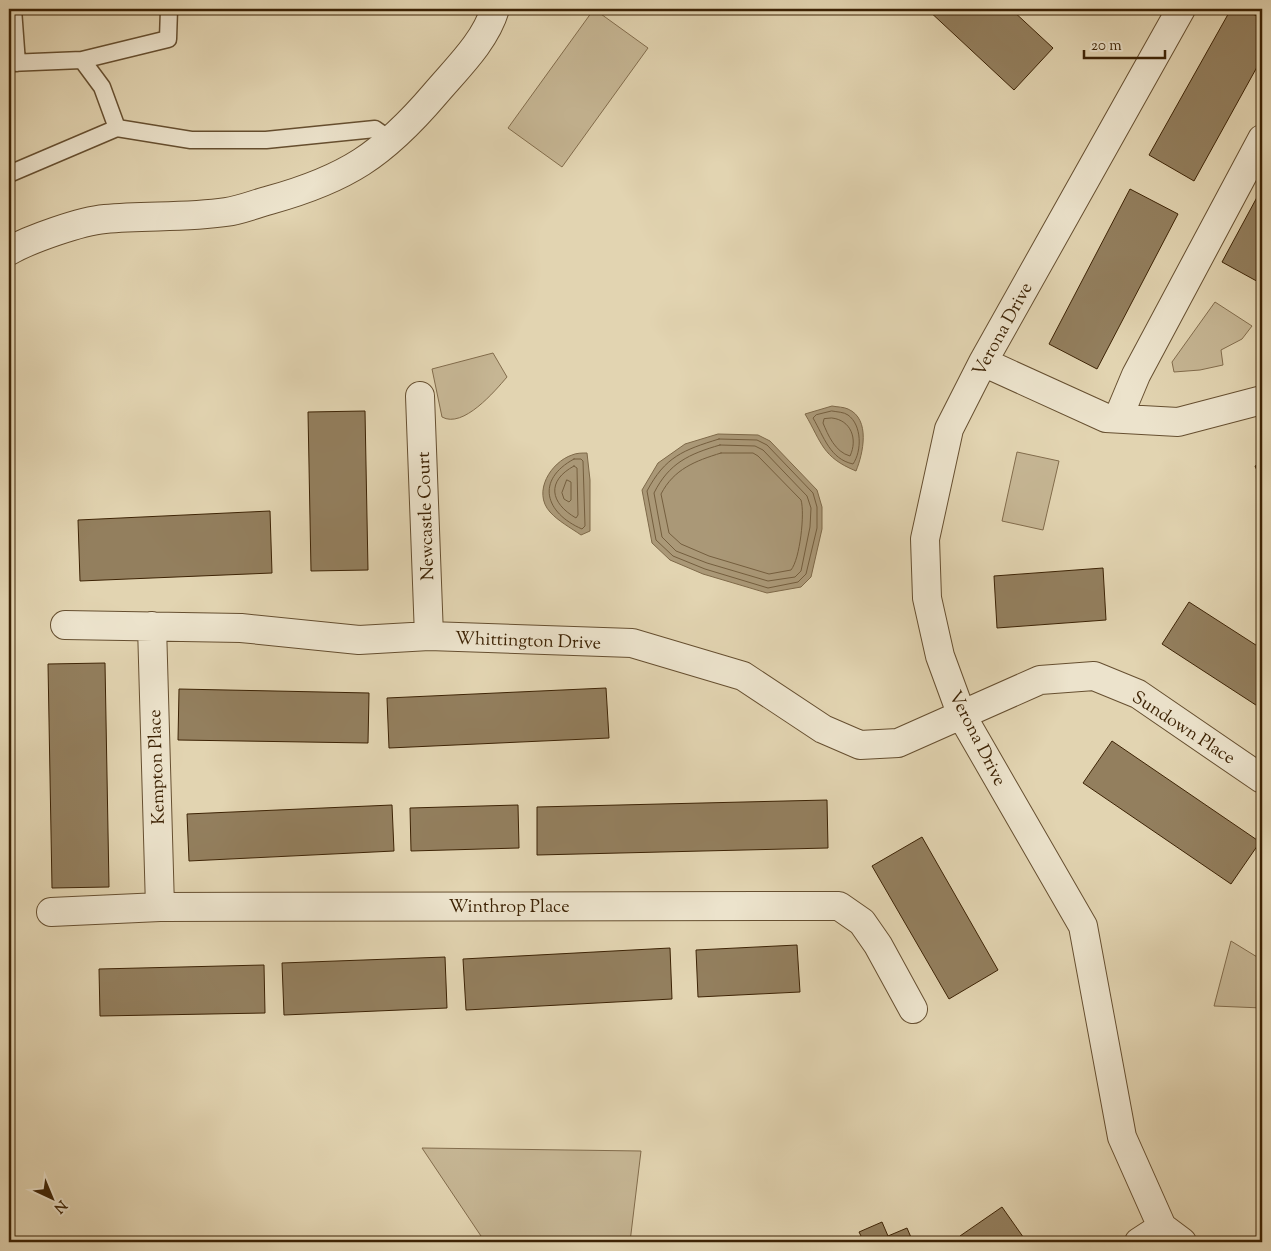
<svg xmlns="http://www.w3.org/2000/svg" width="1271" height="1251" font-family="'Sorts Mill Goudy',serif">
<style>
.green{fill:#c6b694;stroke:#826c4c}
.water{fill:#aa9877;stroke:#7e6949}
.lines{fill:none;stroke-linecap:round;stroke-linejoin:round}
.shore{stroke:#745e3e;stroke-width:1}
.building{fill:#937f5e;stroke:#3d2305}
.service-casing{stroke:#664f30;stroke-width:19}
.minor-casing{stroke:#664f30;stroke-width:30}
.service{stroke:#ece3cc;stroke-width:16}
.minor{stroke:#ece3cc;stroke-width:28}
.labels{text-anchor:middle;stroke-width:5;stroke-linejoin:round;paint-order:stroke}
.street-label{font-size:18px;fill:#3d2305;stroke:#ece3cc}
</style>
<rect width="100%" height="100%" fill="#e2d4b1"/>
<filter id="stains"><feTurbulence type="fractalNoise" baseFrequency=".004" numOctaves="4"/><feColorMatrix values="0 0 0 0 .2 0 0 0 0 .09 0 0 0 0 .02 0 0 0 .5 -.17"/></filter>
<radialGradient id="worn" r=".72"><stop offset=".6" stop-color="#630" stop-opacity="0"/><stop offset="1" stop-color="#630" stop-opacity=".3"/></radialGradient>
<!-- green -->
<path class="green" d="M 594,9 L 648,48 L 562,167 L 508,128 Z
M 1215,302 L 1252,326 L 1242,339 L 1221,350 L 1223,365 L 1200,370 L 1174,372 L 1172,362 Z
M 493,353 L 507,377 C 495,391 463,429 442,417 L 432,369 Z
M 1017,452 L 1059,461 L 1043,530 L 1002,521 Z
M 1231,941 L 1262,960 L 1262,1008 L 1214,1006 Z
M 422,1148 L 641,1151 L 630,1242 L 485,1242 Z"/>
<!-- water -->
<path class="water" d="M 832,406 C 837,407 844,407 848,409 C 871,419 863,454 856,471 C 822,457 822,443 805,414 Z
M 718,434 L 758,435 L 770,441 L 817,490 L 822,507 L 822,529 L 811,577 L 801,587 L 767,593 L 703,574 L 670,560 L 652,543 L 642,490 L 658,463 L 685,444 Z
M 587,453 L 590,480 L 590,531 L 581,535 C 571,528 558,521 550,512 C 532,492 551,462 572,455 C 576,453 582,453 587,453 Z"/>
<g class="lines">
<!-- shore -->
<path class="shore" d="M 832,411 C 837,412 844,412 848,415 C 862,425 862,451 853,464 C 830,459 824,437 813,418 L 816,415 Z
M 832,418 C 851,420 858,439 850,456 C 835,452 828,435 823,423 L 824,419 Z
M 719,439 L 757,440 L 767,445 L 813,493 L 817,507 L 817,528 L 806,574 L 798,582 L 768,588 L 705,569 L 673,556 L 656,540 L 647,491 C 665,457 683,450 719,439 Z
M 720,445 L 755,446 L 763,450 L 807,496 L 811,508 L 810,527 L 801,571 L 795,577 L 768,581 L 707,563 L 676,551 L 662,537 L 654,493 C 669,463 689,454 720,445 Z
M 721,453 L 753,453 L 758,456 L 801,500 C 805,513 800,559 791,570 L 769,574 L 709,556 L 681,544 L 669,533 L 661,494 C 674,469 695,461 721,453 Z
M 574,459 L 581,459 L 583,461 L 585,526 L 582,529 C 545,513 535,480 574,459 Z
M 574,466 L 577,468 L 578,515 L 576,518 C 550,503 546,481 574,466 Z
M 567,480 L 571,482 L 571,500 L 569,502 L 564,499 L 562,493 Z"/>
</g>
<!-- building -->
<path class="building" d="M 927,9 L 1011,9 L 1053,48 L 1014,90 Z
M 1231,9 L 1244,9 L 1262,19 L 1262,58 L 1194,181 L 1149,155 Z
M 1262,188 L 1262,284 L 1222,262 Z
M 1130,189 L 1178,214 L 1097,369 L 1049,344 Z
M 365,411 L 368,570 L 311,571 L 308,412 Z
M 1262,463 L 1262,482 L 1255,466 Z
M 270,511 L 272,573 L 80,581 L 78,520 Z
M 1103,568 L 1106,620 L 997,628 L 994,576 Z
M 1189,602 L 1262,649 L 1262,709 L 1162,644 Z
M 105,663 L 109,887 L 52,888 L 48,664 Z
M 606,688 L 609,738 L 389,748 L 387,698 Z
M 179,689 L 369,693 L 368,743 L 178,740 Z
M 1112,741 L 1260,842 L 1231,884 L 1083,783 Z
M 827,800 L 828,848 L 537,855 L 537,807 Z
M 392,805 L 394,851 L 189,861 L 187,814 Z
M 518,805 L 519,848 L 411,851 L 410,808 Z
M 922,837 L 998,970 L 949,999 L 872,866 Z
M 797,945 L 800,992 L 698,997 L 696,950 Z
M 670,948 L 672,999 L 466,1010 L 463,959 Z
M 445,957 L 447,1008 L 284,1015 L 282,963 Z
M 264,965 L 265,1013 L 100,1016 L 99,969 Z
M 1002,1207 L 1026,1241 L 964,1242 L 960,1236 Z
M 882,1222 L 888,1236 L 907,1228 L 913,1242 L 864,1242 L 859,1232 Z"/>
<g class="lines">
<!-- service casing -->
<g class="service-casing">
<path id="service" d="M 13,9 L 17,63
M 82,60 L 168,39 L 169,9
M 9,63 L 82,60 L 102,87 L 117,128
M 9,174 L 117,128 L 191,140 L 266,140 L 375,129 L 392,141"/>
</g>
<!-- minor casing -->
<g class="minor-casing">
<path id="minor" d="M 1181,9 L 983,362 L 949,429 L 925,539 L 927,598 L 940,656 L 962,716 L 1083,926 L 1122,1137 L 1162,1227 L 1182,1242
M 9,251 C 30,239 81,221 105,219 C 145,215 186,218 226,212 C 241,210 255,204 270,200 C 346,179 383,155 435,94 C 457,68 485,42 495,9
M 983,362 L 1106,418 L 1178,422 L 1262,400
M 420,396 L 429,636
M 1118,418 L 1136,375 L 1262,139
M 65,625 L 241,628 L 359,640 L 429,636 L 632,643 L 743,676 L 823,729 L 860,745 L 898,743 L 1040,680 L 1094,676 L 1138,694 L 1262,779
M 152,626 L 160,907
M 51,912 L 160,907 L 839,906 L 862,922 L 878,945 L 913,1009
M 1139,1242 L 1162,1227"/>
</g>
<!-- service -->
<use href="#service" class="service"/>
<!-- minor -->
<use href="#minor" class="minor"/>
</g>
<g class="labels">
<!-- street labels -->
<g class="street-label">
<text transform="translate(1002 329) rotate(-61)" y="6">Verona Drive</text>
<text transform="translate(425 516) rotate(-92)" y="6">Newcastle Court</text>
<text transform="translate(528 640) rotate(2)" y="6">Whittington Drive</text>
<text transform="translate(1184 727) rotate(33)" y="6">Sundown Place</text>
<text transform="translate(978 738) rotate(63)" y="6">Verona Drive</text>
<text transform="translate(156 767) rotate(-92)" y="6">Kempton Place</text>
<text x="509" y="912">Winthrop Place</text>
</g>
</g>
<!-- margin -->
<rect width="1271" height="1251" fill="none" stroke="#e2d4b1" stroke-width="30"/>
<rect x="10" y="10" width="1251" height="1231" fill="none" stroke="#3d2305" stroke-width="2.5"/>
<rect x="15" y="15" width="1241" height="1221" fill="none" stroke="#3d2305"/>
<!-- north arrow -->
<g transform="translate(52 1198) rotate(136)" stroke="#ece3cc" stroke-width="4" paint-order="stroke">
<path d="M0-4L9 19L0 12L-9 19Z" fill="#3d2305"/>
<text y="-8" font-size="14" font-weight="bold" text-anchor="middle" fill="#3d2305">N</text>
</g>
<!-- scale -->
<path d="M1084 50v8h81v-8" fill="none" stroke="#3d2305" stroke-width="2.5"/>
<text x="1091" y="50" font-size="15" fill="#3d2305" stroke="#ece3cc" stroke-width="4" paint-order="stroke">20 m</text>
<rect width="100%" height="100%" filter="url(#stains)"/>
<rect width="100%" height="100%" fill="url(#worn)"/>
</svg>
